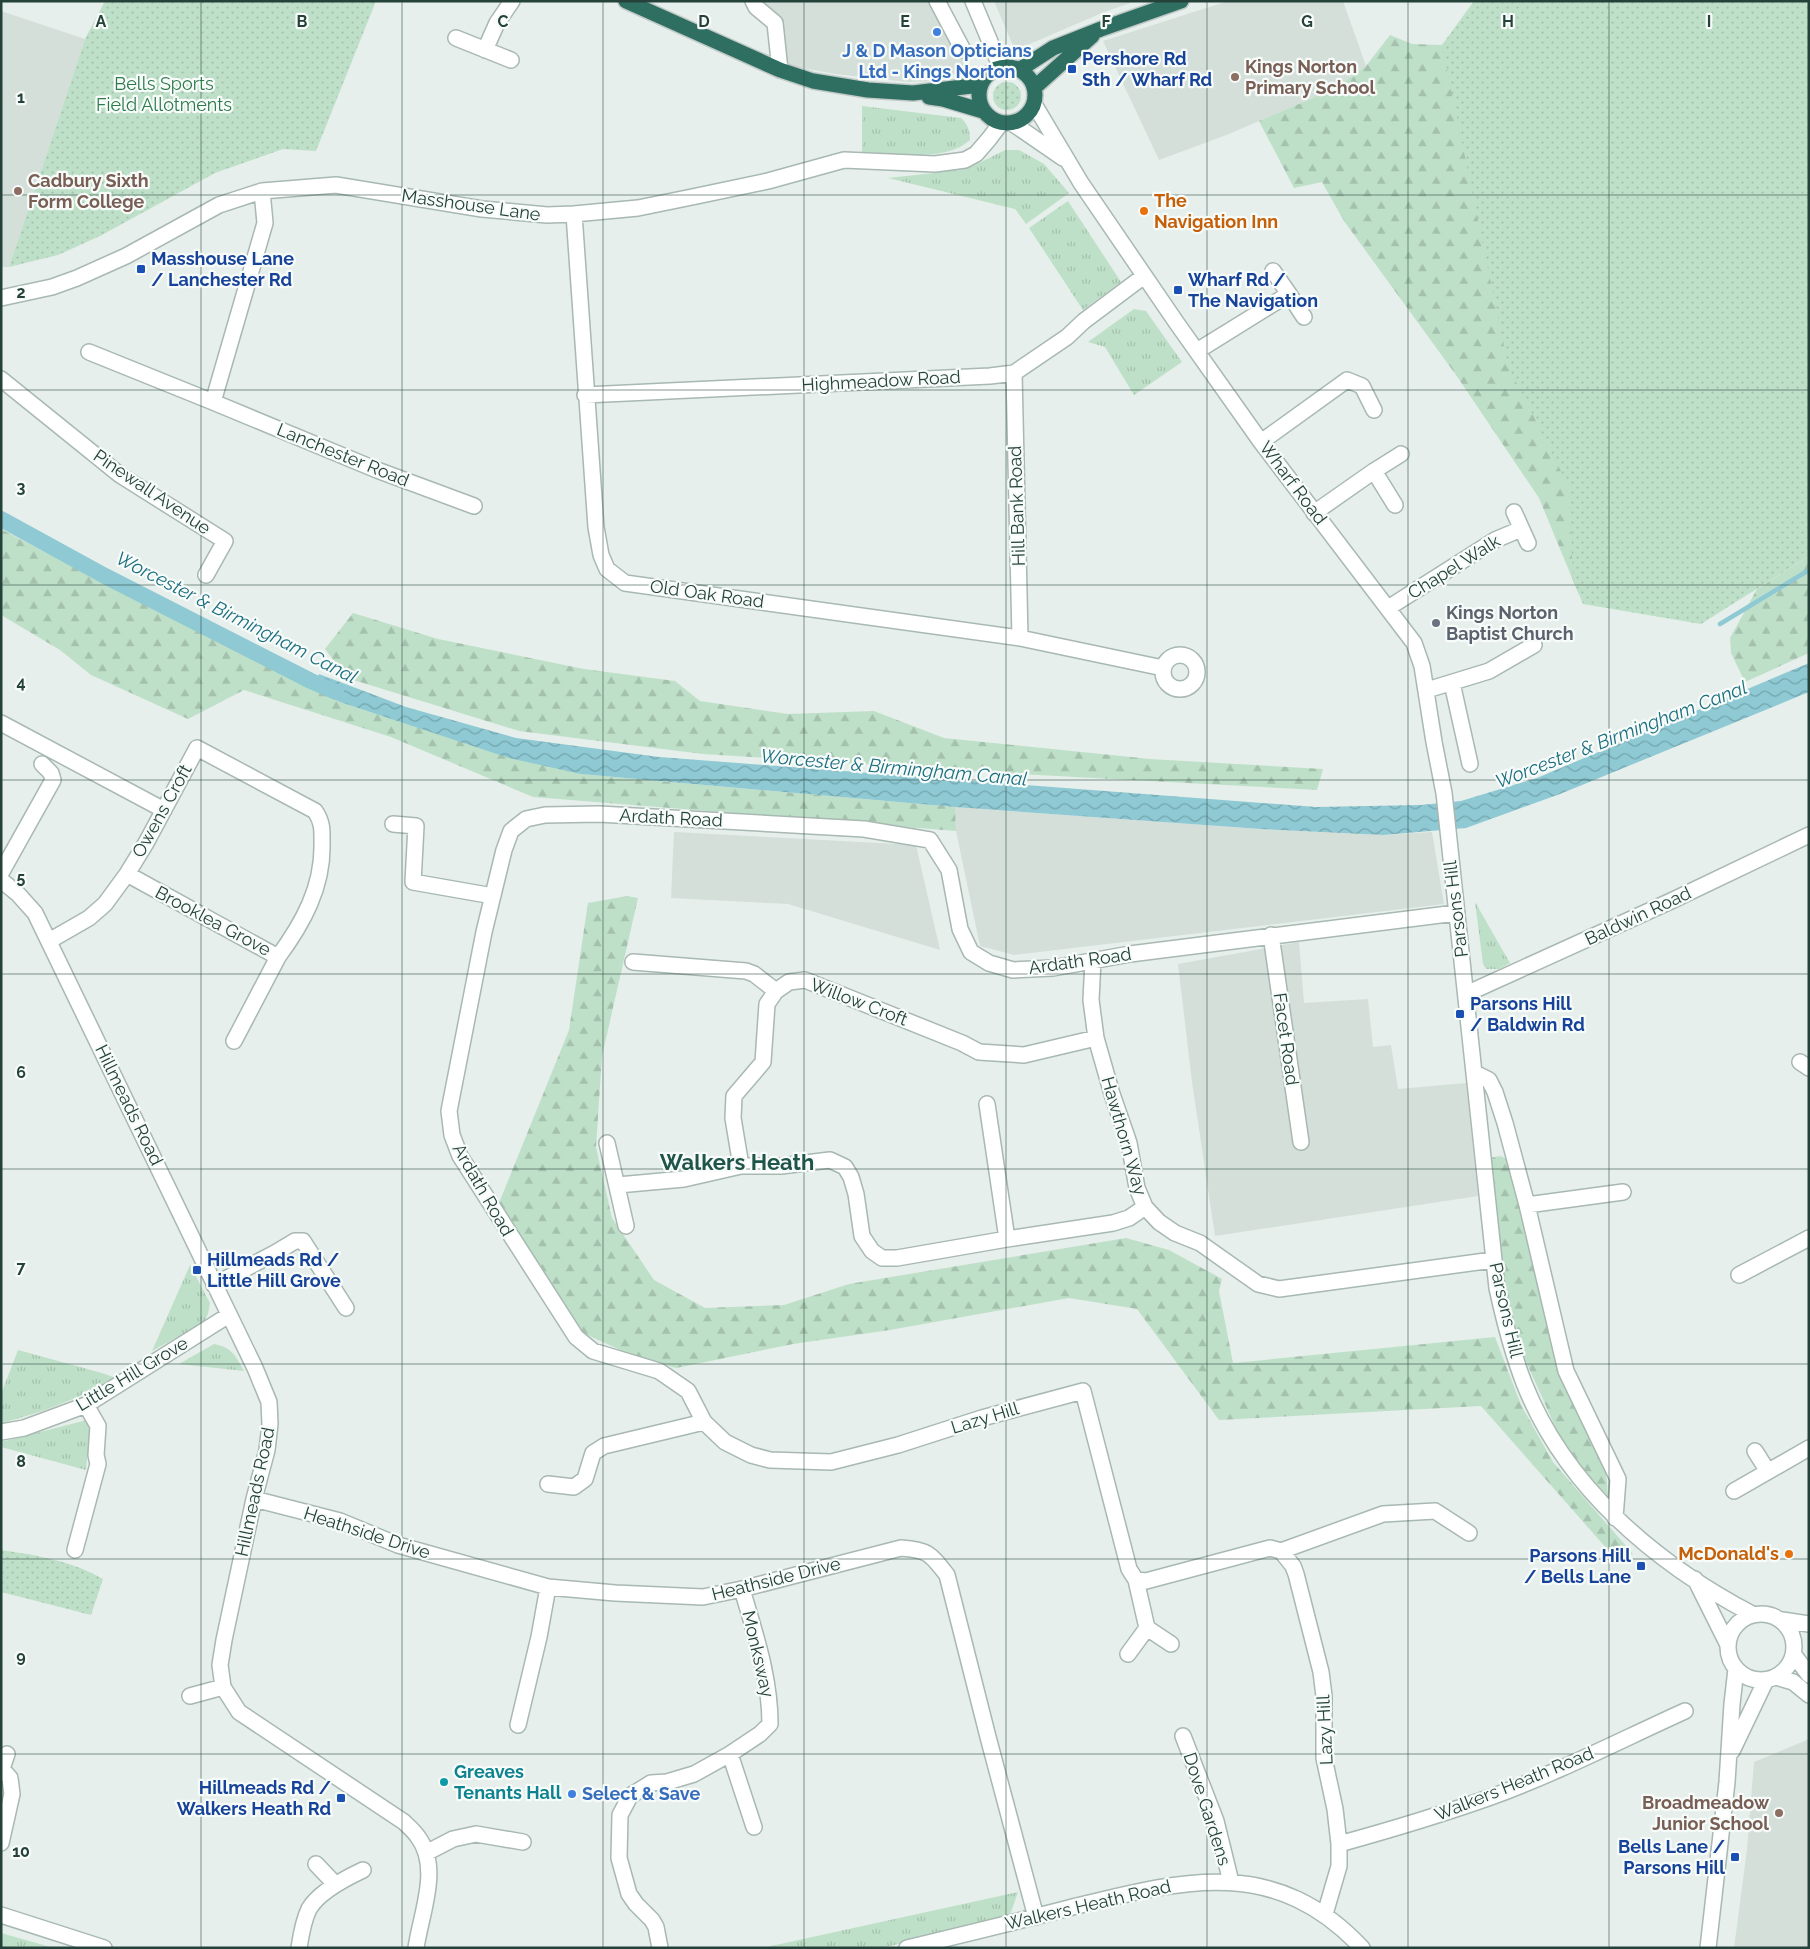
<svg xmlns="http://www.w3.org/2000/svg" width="1810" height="1949" font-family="Raleway,sans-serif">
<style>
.built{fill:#d4dfda}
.grass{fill:url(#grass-tufts)}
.forest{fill:url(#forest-firs)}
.park{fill:url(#park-dots)}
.water{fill:url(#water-waves)}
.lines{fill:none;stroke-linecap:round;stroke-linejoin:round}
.stream{stroke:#8ec9d4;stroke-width:4.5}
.canal{stroke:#8ec9d4;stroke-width:16}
.minor-casing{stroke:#a8b8b2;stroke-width:18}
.highway-casing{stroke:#c2cac8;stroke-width:18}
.minor{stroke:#fff;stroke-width:15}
.highway{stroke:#2f6f62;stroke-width:15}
.grid{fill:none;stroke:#24423a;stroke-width:1;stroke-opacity:0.55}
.shop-dot{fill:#3f7fe0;stroke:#f7fbf9;stroke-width:2}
.transit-dot{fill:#1a4fb4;stroke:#f7fbf9;stroke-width:2}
.education-dot{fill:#8d6e63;stroke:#f7fbf9;stroke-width:2}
.food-dot{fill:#e8710a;stroke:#f7fbf9;stroke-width:2}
.worship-dot{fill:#6b7280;stroke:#f7fbf9;stroke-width:2}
.culture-dot{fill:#0f9aa8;stroke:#f7fbf9;stroke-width:2}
.labels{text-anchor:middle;stroke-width:4.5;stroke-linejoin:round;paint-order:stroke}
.shop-label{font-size:18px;font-weight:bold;fill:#366cbe;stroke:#f7fbf9}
.transit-label{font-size:18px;font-weight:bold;fill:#164399;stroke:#f7fbf9;text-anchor:start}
.education-label{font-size:18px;font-weight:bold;fill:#785e54;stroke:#f7fbf9;text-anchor:start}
.park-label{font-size:18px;fill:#2d7a4b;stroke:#f7fbf9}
.food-label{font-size:18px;font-weight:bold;fill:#c56008;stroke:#f7fbf9;text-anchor:start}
.street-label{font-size:18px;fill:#24423a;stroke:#f7fbf9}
.worship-label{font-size:18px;font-weight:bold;fill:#5b616d;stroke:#f7fbf9;text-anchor:start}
.culture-label{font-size:18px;font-weight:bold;fill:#0d838f;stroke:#f7fbf9;text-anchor:start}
.water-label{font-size:19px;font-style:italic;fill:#1c6f80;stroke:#f7fbf9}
.district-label{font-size:22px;font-weight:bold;fill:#1f5548;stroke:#f7fbf9}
.grid-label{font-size:16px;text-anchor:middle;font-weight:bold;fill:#24423a;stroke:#f7fbf9;stroke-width:4.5;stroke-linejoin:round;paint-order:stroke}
</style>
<defs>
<pattern id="grass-tufts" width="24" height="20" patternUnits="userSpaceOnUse" patternTransform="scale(1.25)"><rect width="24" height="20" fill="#bfe0c8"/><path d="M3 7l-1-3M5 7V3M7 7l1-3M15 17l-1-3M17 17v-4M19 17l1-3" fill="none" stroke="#a4c1ad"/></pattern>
<pattern id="forest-firs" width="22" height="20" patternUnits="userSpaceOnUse" patternTransform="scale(1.25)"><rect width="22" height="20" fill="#bfe0c8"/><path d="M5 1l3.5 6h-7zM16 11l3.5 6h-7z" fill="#a4c1ad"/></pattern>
<pattern id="park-dots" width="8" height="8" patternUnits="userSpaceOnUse" patternTransform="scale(1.25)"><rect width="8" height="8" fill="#bfe0c8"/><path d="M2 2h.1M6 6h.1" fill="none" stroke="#a4c1ad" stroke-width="1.8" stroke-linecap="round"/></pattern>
<pattern id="water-waves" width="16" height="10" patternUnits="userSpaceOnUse" patternTransform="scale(1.25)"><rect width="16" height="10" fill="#8ec9d4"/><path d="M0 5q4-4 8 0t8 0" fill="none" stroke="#74a5ad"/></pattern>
</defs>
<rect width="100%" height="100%" fill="#e6efeb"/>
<!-- built -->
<path class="built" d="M 763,1 L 932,1 L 963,57 L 967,68 L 941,81 L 908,82 L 835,74 L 787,65 L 779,20 L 764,4 Z
M 994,1 L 1136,1 L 1102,13 L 1025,46 L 1014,48 Z
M 1228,1 L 1343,1 L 1366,66 L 1334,89 L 1229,134 L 1159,160 L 1103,41 Z
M 1,11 L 85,39 L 9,267 L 1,267 Z
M 955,807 L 1261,829 L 1383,835 L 1432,832 L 1444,904 L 1014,955 L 980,946 L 956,831 Z
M 674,832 L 916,845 L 940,950 L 788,904 L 671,898 Z
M 1299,942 L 1304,1003 L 1368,999 L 1373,1047 L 1391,1045 L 1398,1089 L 1466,1083 L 1478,1196 L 1215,1236 L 1192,1082 L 1178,964 Z
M 1809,1739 L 1809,1948 L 1734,1948 L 1747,1849 L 1754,1762 Z"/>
<!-- grass -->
<path class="grass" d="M 862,106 L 961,118 C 968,125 970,130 970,140 C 945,163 894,153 862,152 Z
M 1005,150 L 1019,150 L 1044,164 L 1069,193 L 1026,224 L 1015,209 L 888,178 L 934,173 L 973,166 Z
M 1068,201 L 1121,282 L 1083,310 L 1029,228 Z
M 1134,309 L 1146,311 L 1182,362 L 1134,395 L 1105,347 L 1088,342 Z
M 1475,902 L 1510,963 L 1499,969 L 1486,969 L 1483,964 Z
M 190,1265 L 210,1303 L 208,1314 L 203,1323 L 152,1351 Z
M 214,1344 C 232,1347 236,1356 244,1371 L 179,1364 Z
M 18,1350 L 102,1373 L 116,1378 C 79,1398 42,1413 1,1423 L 1,1394 Z
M 87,1420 L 90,1428 L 86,1470 L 1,1447 L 1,1442 Z
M 1018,1892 L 1010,1915 L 990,1922 L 882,1948 L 762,1948 Z
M 1,1933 L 54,1948 L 1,1948 Z"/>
<!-- forest -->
<path class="forest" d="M 1390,35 L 1412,44 L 1442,45 L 1462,64 L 1579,214 L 1579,595 L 1539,498 L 1456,375 L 1344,221 L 1322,182 L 1294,188 L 1259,121 L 1334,89 L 1366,66 Z
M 1,529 L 85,573 L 340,702 L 395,720 L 581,774 L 955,807 L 956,831 L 533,797 L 391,737 L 244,690 L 188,719 L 91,675 L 60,650 L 1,615 Z
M 1809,556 L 1809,653 L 1745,682 L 1731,653 L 1730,638 L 1757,589 Z
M 353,613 L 438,639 L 584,669 L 675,681 L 700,701 L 788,714 L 874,711 L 944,738 L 1150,759 L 1323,769 L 1317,790 L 1019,774 L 703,754 L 519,731 L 347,678 L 325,649 Z
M 627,896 L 638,898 L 602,1056 L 596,1147 L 612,1218 L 654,1280 L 705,1308 L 784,1305 L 849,1284 L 1126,1238 L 1169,1250 L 1222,1279 L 1219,1291 L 1233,1363 L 1495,1337 L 1521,1405 L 1553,1462 L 1633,1554 L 1615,1558 L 1481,1406 L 1219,1420 L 1137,1309 L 1069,1298 L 890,1330 L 793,1344 L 676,1368 L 629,1354 L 581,1332 L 499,1203 L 569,1030 L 588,903 Z
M 1500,1156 L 1510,1160 L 1561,1377 L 1606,1473 L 1608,1496 L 1567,1453 L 1515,1337 L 1504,1280 L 1489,1158 Z"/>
<!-- park -->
<path class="park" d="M 105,1 L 376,1 L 316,151 L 283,149 L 215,173 L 100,236 L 58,255 L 9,267 L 85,39 Z
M 1474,1 L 1809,1 L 1809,556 L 1701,624 L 1583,604 L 1573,580 L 1569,487 L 1508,366 L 1442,45 Z
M993 96a14 14 0 1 1 28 0a14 14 0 1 1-28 0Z
M 1,1550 C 36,1555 72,1561 103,1579 L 91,1615 L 1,1592 Z"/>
<!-- water -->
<path class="water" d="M 1809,663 L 1809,692 L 1560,794 L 1466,828 L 1383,835 L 1261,829 L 955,807 L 581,774 L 509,758 L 340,702 L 314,689 L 319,674 L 406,707 L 516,738 L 659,757 L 1316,807 L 1421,805 L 1461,801 L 1537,778 Z"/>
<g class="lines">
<!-- stream -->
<path class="stream" d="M 1720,624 L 1809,570"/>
<!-- canal -->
<path class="canal" d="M 1,519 L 105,576 L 311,681 L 336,692"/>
<!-- minor casing -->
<g class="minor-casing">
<path id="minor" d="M 753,1 L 756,7 L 775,23 L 780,70
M 937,1 L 963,50
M 973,1 L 1001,68
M 456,38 L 511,60
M 485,50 L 497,23 L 512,1
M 1034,104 L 1081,183 L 1176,322 L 1261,442 L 1414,643 L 1422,666 L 1434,742 L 1444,793 L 1497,1288 C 1504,1320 1512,1352 1524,1383 C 1565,1487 1655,1563 1752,1614
M 1012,123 L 1063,158
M 262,191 L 265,223 L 213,402 L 377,470 L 474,506
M 574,214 L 596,527 L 601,555 L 607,569 L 625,583 L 1020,638 L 1163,668
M 1273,271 L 1289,294
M 1,298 L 52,287 L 77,278 L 126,256 L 219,205 L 262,191 L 336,185 L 482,209 L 547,215 L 574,214 L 638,208 L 692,197 L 768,181 L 844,160 L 935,164 L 965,160 L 976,154 L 989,139 L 1001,123
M 1197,351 L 1289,294 L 1304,317
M 89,352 L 213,402
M 1014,373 L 1020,638
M 1,379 L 120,475 L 225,541 L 206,575
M 585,395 L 990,376 L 1014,373 L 1067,337 L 1084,321 L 1144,276
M 1261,442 L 1347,380 L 1362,386 L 1374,410
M 1374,471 L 1395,505
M 1514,512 L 1528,543
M 1314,513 L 1374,471 L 1401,454
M 1388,608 L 1495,540 L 1521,529
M1163 672a17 17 0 1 1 34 0a17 17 0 1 1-34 0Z
M 1452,683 L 1470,764
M 1427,690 L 1489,671 L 1534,645
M 1,723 L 164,810
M 393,824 L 416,826 L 413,882 L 493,896
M 1,873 L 53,780 L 51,773 L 42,764
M 1,880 L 18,894 L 35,913 L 255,1368 L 269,1402 L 270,1424 L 267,1450 L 254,1499 L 224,1640 L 220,1665 L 223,1687 L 239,1712 L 404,1822 C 409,1827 414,1831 418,1837 C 441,1868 421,1913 416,1948
M 1456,913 L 1130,954 L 1053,968 L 1013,970 L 989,963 L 971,952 L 960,929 L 949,870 L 930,840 L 864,829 L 599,814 L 545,815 L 526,819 L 511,831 L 504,850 L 484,932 L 449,1111 L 452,1135 L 460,1156 L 576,1337 L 593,1351 L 659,1371 L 688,1391 L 704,1422 L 725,1442 L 751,1455 L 770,1460 L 831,1462 L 898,1445 L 982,1418 L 1083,1391 L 1129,1569 L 1136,1580 L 1146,1581 L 1270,1548 L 1281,1551 L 1383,1514 L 1435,1511 L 1469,1533
M 1271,935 L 1301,1142
M 49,941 L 89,918 L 105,904 L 127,874 L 146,843 L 197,748 L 315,811 C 323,823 322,830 322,844 C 323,887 303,923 278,957 L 127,874
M 1093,960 L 1091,1000 L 1096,1038 L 1112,1094 L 1129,1143 L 1137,1188 L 1145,1207 L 1159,1222 L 1175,1233 L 1200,1243 L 1258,1284 L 1279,1289 L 1493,1260
M 633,962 L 746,971 L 754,974 L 776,991
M 1466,994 L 1671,901 L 1809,835
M 234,1041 L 278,957
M 1800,1062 L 1809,1068
M 1475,1073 L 1489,1080 L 1495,1092 L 1505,1123 L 1527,1205 L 1566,1371 L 1618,1479 L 1615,1518
M 987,1104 L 1007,1239
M 607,1143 L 626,1226
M 741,1166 L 733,1118 L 734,1096 L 763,1062 L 767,1004 L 776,991 L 789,982 L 805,980 L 962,1043 L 979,1052 L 1024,1055 L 1096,1038
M 618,1185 L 684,1179 L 741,1166 L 781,1166 L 830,1160 L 845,1167 L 851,1177 L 856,1194 L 862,1236 L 872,1251 L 882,1258 L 897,1258 L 1007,1239 L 1113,1223 L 1129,1218 L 1145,1207
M 1527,1205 L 1623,1192
M 1739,1275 L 1809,1238
M 214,1285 L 275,1253 L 295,1241 L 303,1241 L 346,1308
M 1,1432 L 24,1428 L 86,1405 L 229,1315
M 1755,1451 L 1767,1470
M 548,1484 L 574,1487 L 585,1479 L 593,1453 L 604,1446 L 704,1422
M 1734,1491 L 1809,1448
M 254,1499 L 340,1521 L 398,1545 L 548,1587 L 615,1593 L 703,1597 L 742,1589 L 901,1548 C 928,1550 930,1553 947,1575 L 988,1737 L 1036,1917
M 75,1550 L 98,1464 L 96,1455 L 98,1426 L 86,1405
M 1281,1551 L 1293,1566 L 1296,1574 L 1321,1672 L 1324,1696 L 1324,1758 L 1335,1809 L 1339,1844 L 1339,1866 L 1325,1914
M 1695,1579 L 1728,1645
M 1136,1580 L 1147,1628
M1728 1647a33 33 0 1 1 66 0a33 33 0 1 1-66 0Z
M 1782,1620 L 1809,1624
M 1128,1654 L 1147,1628 L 1171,1644
M 1794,1655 L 1809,1675
M 1776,1677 L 1793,1682 L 1809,1695
M 190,1696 L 223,1687
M 518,1725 L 539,1637 L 548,1587
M 1183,1736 L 1216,1821 L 1231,1882
M 1732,1751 L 1766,1680
M 730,1754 L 754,1827
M 1,1843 L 12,1794 L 10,1778 L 2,1769 L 7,1754
M 1339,1844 C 1390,1830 1440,1815 1491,1797 C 1557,1773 1621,1740 1685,1711
M 426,1853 L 453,1839 L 476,1834 L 523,1842
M 316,1864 L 335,1884
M 1,1915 L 104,1948
M 299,1948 C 301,1935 303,1921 309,1909 C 318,1893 346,1878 363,1870
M 660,1948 L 656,1927 L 652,1920 L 636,1904 L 629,1894 L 619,1858 L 620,1815 L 630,1796 L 651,1783 L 667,1782 L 694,1774 L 730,1754 L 760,1734 L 770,1724 C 770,1677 755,1634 742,1589
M 907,1948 C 961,1935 1015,1922 1069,1908 C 1179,1881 1273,1853 1362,1948
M 1708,1948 L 1727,1782 L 1732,1704 L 1736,1669"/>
</g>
<!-- highway casing -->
<g class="highway-casing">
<path id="highway" d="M 626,1 L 780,70 L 813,81 L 868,90 L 913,93 L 980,85
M979 95a28 28 0 1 1 56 0a28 28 0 1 1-56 0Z
M 1019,70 L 1053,48 L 1101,29 L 1181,1
M 1034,88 L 1092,36
M 929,97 L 943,99 L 983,111"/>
</g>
<!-- minor -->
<use href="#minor" class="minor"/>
<!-- highway -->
<use href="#highway" class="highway"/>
</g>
<!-- grid -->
<path class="grid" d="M 201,1 L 201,1948M 402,1 L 402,1948M 603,1 L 603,1948M 804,1 L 804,1948M 1006,1 L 1006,1948M 1207,1 L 1207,1948M 1408,1 L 1408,1948M 1609,1 L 1609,1948M 1,195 L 1809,195M 1,390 L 1809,390M 1,585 L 1809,585M 1,780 L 1809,780M 1,974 L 1809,974M 1,1169 L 1809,1169M 1,1364 L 1809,1364M 1,1559 L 1809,1559M 1,1754 L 1809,1754"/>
<!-- markers -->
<g class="shop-dot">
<circle cx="937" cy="32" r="5"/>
<circle cx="572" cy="1794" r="5"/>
</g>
<g class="transit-dot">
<rect x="1067" y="64" width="10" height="10" rx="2.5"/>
<rect x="136" y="264" width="10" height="10" rx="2.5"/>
<rect x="1173" y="285" width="10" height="10" rx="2.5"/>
<rect x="1455" y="1009" width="10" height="10" rx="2.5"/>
<rect x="192" y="1265" width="10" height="10" rx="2.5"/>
<rect x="1636" y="1561" width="10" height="10" rx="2.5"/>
<rect x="336" y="1793" width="10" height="10" rx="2.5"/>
<rect x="1730" y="1852" width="10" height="10" rx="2.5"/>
</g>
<g class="education-dot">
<circle cx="1235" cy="77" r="5"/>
<circle cx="18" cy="191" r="5"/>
<circle cx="1779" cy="1813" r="5"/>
</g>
<g class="food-dot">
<circle cx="1144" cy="211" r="5"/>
<circle cx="1789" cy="1554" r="5"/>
</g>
<circle class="worship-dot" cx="1436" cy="623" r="5"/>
<circle class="culture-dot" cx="444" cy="1782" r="5"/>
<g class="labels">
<!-- shop labels -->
<g class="shop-label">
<text x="937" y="57">J &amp; D Mason Opticians<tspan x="937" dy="21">Ltd - Kings Norton</tspan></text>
<text x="582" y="1800" text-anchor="start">Select &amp; Save</text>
</g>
<!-- transit labels -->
<g class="transit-label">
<text x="1082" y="65">Pershore Rd<tspan x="1082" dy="21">Sth / Wharf Rd</tspan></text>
<text x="151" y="265">Masshouse Lane<tspan x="151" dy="21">/ Lanchester Rd</tspan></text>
<text x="1188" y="286">Wharf Rd /<tspan x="1188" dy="21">The Navigation</tspan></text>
<text x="1470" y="1010">Parsons Hill<tspan x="1470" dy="21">/ Baldwin Rd</tspan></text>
<text x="207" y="1266">Hillmeads Rd /<tspan x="207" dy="21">Little Hill Grove</tspan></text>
<text x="1631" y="1562" text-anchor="end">Parsons Hill<tspan x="1631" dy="21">/ Bells Lane</tspan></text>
<text x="331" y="1794" text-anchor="end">Hillmeads Rd /<tspan x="331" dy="21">Walkers Heath Rd</tspan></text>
<text x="1725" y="1853" text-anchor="end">Bells Lane /<tspan x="1725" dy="21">Parsons Hill</tspan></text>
</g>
<!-- education labels -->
<g class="education-label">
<text x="1245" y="73">Kings Norton<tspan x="1245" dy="21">Primary School</tspan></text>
<text x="28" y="187">Cadbury Sixth<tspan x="28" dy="21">Form College</tspan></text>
<text x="1769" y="1809" text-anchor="end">Broadmeadow<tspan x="1769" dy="21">Junior School</tspan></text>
</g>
<!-- park labels -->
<g class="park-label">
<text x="164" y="90">Bells Sports<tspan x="164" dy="21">Field Allotments</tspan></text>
</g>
<!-- food labels -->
<g class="food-label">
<text x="1154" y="207">The<tspan x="1154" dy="21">Navigation Inn</tspan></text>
<text x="1779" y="1560" text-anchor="end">McDonald's</text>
</g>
<!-- street labels -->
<g class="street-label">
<text transform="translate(471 205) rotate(8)" y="6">Masshouse Lane</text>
<text transform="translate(881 381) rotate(-3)" y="6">Highmeadow Road</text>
<text transform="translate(343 455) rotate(22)" y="6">Lanchester Road</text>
<text transform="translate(1293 483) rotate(53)" y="6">Wharf Road</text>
<text transform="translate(152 492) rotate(34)" y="6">Pinewall Avenue</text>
<text transform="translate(1017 506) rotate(-92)" y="6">Hill Bank Road</text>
<text transform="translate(1454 567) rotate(-32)" y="6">Chapel Walk</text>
<text transform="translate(707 594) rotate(8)" y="6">Old Oak Road</text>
<text transform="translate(162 811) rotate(-61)" y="6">Owens Croft</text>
<text transform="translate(671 818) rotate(3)" y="6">Ardath Road</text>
<text transform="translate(1456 909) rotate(-97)" y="6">Parsons Hill</text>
<text transform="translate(1638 916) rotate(-25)" y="6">Baldwin Road</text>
<text transform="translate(213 921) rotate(28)" y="6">Brooklea Grove</text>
<text transform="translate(1080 961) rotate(-8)" y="6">Ardath Road</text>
<text transform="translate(859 1002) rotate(21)" y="6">Willow Croft</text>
<text transform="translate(1286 1039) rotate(82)" y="6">Facet Road</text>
<text transform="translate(129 1105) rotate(64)" y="6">Hillmeads Road</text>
<text transform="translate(1124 1136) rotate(74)" y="6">Hawthorn Way</text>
<text transform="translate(483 1190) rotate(60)" y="6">Ardath Road</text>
<text transform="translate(1506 1310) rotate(77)" y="6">Parsons Hill</text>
<text transform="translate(132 1374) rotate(-31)" y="6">Little Hill Grove</text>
<text transform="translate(985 1418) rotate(-17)" y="6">Lazy Hill</text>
<text transform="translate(255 1492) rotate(-78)" y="6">Hillmeads Road</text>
<text transform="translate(367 1533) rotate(18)" y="6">Heathside Drive</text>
<text transform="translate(776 1579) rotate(-14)" y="6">Heathside Drive</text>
<text transform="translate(758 1654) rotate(77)" y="6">Monksway</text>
<text transform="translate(1325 1730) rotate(-93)" y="6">Lazy Hill</text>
<text transform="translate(1514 1784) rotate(-22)" y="6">Walkers Heath Road</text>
<text transform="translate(1207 1809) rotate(72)" y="6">Dove Gardens</text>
<text transform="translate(1088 1905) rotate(-13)" y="6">Walkers Heath Road</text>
</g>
<!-- worship labels -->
<g class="worship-label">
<text x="1446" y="619">Kings Norton<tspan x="1446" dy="21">Baptist Church</tspan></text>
</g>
<!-- culture labels -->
<g class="culture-label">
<text x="454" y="1778">Greaves<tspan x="454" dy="21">Tenants Hall</tspan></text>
</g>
<!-- water labels -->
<g class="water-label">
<text transform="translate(237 617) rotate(27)" y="7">Worcester &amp; Birmingham Canal</text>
<text transform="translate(1621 734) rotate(-21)" y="7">Worcester &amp; Birmingham Canal</text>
<text transform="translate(894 767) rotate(5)" y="7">Worcester &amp; Birmingham Canal</text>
</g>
<!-- district labels -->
<g class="district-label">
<text x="737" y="1170">Walkers Heath</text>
</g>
</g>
<g class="grid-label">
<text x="101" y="27">A</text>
<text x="302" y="27">B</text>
<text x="503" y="27">C</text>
<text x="704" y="27">D</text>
<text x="905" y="27">E</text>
<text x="1106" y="27">F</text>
<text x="1307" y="27">G</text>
<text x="1508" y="27">H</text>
<text x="1709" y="27">I</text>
<text x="21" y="103">1</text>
<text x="21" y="298">2</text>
<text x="21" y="493">3</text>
<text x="21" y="688">4</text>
<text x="21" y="883">5</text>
<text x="21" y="1078">6</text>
<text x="21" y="1273">7</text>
<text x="21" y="1467">8</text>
<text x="21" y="1662">9</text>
<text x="21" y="1857">10</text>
</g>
<!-- border -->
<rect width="1810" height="1949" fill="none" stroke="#24423a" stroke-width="5"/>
</svg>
